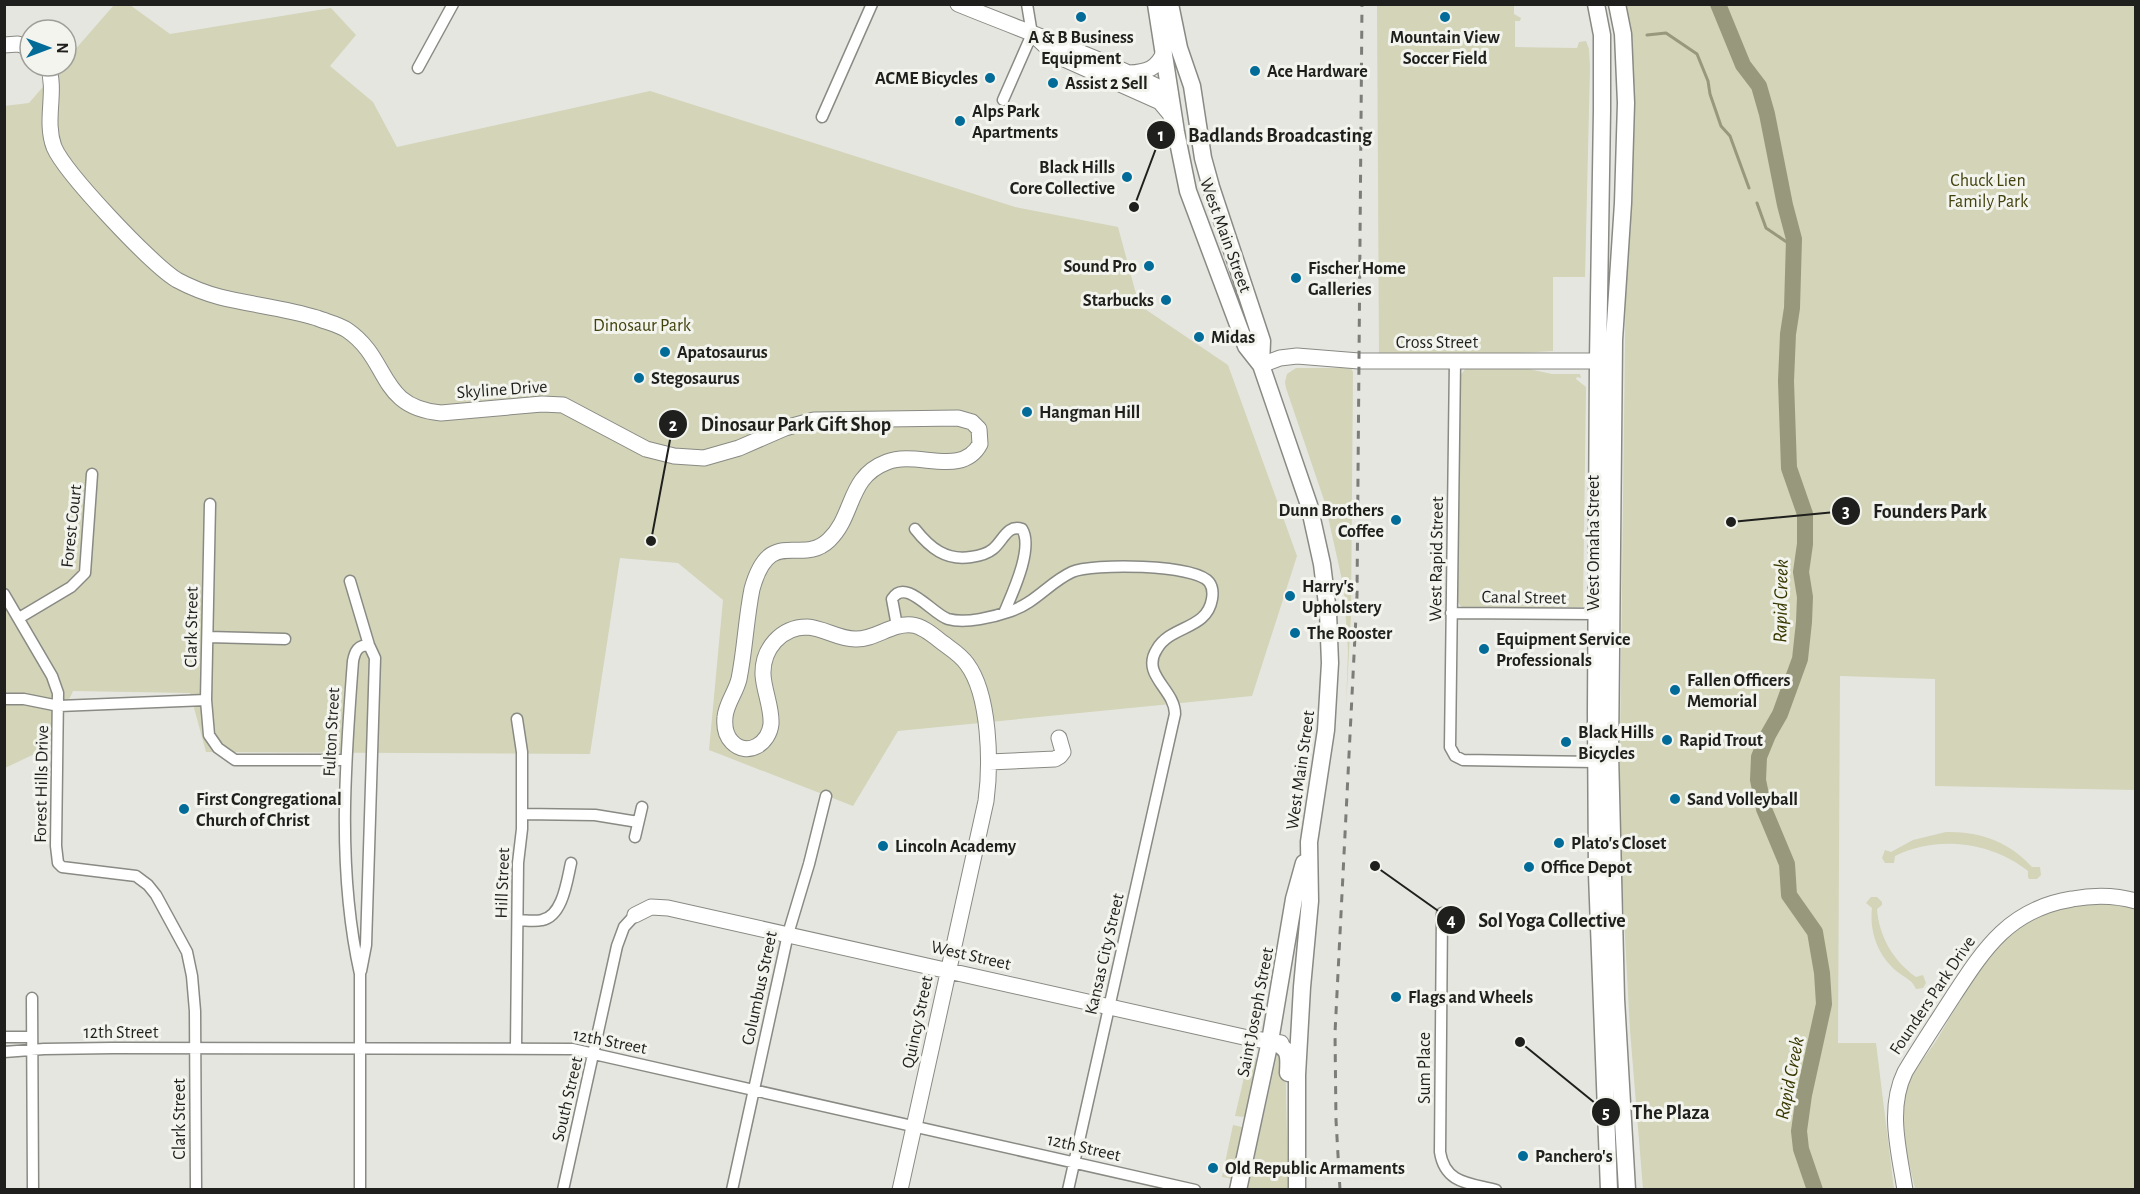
<svg xmlns="http://www.w3.org/2000/svg" width="2140" height="1194" font-family="'Alegreya Sans',sans-serif">
<style>
.green{fill:#d3d4b8}
.lines{fill:none;stroke-linecap:round;stroke-linejoin:round}
.stream{stroke:#98997c;stroke-width:3}
.river{stroke:#98997c;stroke-width:16}
.street-casing{stroke:#898a84;stroke-width:13}
.secondary-casing{stroke:#898a84;stroke-width:17}
.primary-casing{stroke:#898a84;stroke-width:19}
.street{stroke:#fff;stroke-width:10}
.secondary{stroke:#fff;stroke-width:15}
.primary{stroke:#fff;stroke-width:16}
.rail{stroke:#7c7c79;stroke-width:3;stroke-dasharray:8 8;stroke-linecap:butt}
.poi-dot{fill:#026b98;stroke:#f3f4ed;stroke-width:2}
.labels{text-anchor:middle;stroke-width:6;stroke-linejoin:round;paint-order:stroke}
.poi-label{font-size:18px;font-weight:bold;fill:#1f1f1d;stroke:#f3f4ed;text-anchor:start}
.park-label{font-size:18px;fill:#42420e;stroke:#f3f4ed}
.street-label{font-size:18px;fill:#1f1f1d;stroke:#f3f4ed}
.water-label{font-size:20px;font-style:italic;fill:#383700;stroke:#f3f4ed}
.leader{fill:none;stroke:#1f1f1d;stroke-width:2}
.callout-dot{fill:#1f1f1d;stroke:#f3f4ed;stroke-width:2}
.mark-label{font-size:18px;text-anchor:middle;font-weight:bold;fill:#fff}
.callout-label{font-size:20px;text-anchor:middle;font-weight:bold;fill:#1f1f1d;stroke:#f3f4ed;stroke-width:6;stroke-linejoin:round;paint-order:stroke}
</style>
<rect width="100%" height="100%" fill="#e6e6e0"/>
<!-- green -->
<path class="green" d="M 114,5 L 130,5 L 170,34 L 331,8 L 356,35 L 330,66 L 373,102 L 397,147 L 650,91 L 1015,207 L 1118,227 L 1139,305 L 1228,365 L 1297,556 L 1252,696 L 898,731 L 853,806 L 709,750 L 723,600 L 678,563 L 620,558 L 590,754 L 206,752 L 190,693 L 73,691 L 47,748 L 5,768 L 4,106 L 29,103 L 61,66 L 66,66 L 66,60 Z
M 1377,5 L 1514,5 L 1514,14 L 1521,18 L 1520,21 L 1515,21 L 1515,47 L 1577,48 L 1579,42 L 1586,41 L 1589,49 L 1590,67 L 1585,277 L 1553,277 L 1553,351 L 1464,356 L 1379,357 Z
M 1625,5 L 2135,5 L 2135,790 L 1935,786 L 1935,679 L 1840,676 L 1838,1043 L 1876,1043 L 1894,1189 L 1643,1189 L 1630,1030 L 1619,826 L 1627,178 Z
M 1296,368 L 1351,368 L 1353,372 L 1351,615 L 1346,709 L 1348,651 L 1344,589 L 1325,503 L 1286,388 L 1285,382 L 1287,374 Z
M 1466,368 L 1524,368 L 1552,374 L 1580,374 L 1581,378 L 1577,377 L 1576,379 L 1586,387 L 1583,607 L 1470,609 C 1463,608 1460,607 1457,600 L 1459,377 Z
M 1946,832 C 1979,831 2010,842 2032,867 L 2040,867 L 2041,875 L 2037,879 L 2029,879 L 2028,877 L 2028,871 C 1991,842 1938,835 1895,856 L 1894,863 L 1885,863 L 1882,858 L 1885,850 L 1891,852 L 1913,840 Z
M 1871,897 L 1877,897 L 1882,902 L 1882,905 L 1877,909 C 1879,936 1893,961 1916,977 L 1923,975 L 1926,983 L 1923,988 L 1916,989 C 1912,980 1907,979 1899,973 C 1879,958 1869,933 1872,908 L 1866,903 Z
M 2107,903 L 2135,907 L 2135,1189 L 1915,1189 C 1909,1160 1897,1124 1904,1094 C 1910,1072 1928,1055 1939,1036 C 1950,1017 1961,999 1972,980 C 1976,972 1980,963 1986,957 C 2020,917 2056,905 2107,903 Z
M 1278,1051 L 1286,1056 C 1285,1101 1288,1145 1288,1189 L 1247,1190 Z
M 1249,1056 L 1259,1060 L 1245,1117 L 1235,1116 Z
M 1233,1125 L 1242,1127 L 1243,1130 L 1233,1179 L 1222,1177 Z"/>
<g class="lines">
<!-- stream -->
<path class="stream" d="M 1647,35 L 1666,33 L 1697,54 L 1708,81 L 1710,94 L 1721,126 L 1730,136 L 1749,188
M 1757,203 L 1766,228 L 1794,247"/>
<!-- river -->
<path class="river" d="M 1718,4 L 1743,65 L 1759,86 L 1767,114 L 1785,205 L 1794,239 L 1792,308 L 1788,334 L 1786,381 L 1789,468 L 1805,514 L 1805,544 L 1801,572 L 1805,597 L 1804,622 L 1800,659 L 1780,714 L 1768,735 L 1759,757 L 1758,780 L 1764,809 L 1787,864 L 1789,895 L 1815,932 L 1822,973 L 1824,1004 L 1804,1095 L 1799,1131 L 1801,1149 L 1815,1190"/>
<!-- street casing -->
<g class="street-casing">
<path id="street" d="M 418,68 L 453,4
M 1003,100 L 1032,34 L 1027,4
M 822,117 L 872,4
M 1455,361 L 1450,747 L 1455,756 L 1463,760 L 1597,762
M 210,504 L 206,700 L 209,735 L 218,748 L 235,760 L 346,760
M 915,529 C 930,548 946,561 971,557 C 979,556 987,554 993,549 C 1003,541 1007,524 1022,529 C 1034,548 1012,594 1004,613
M 350,581 L 369,645 L 375,658 L 366,945 L 361,971
M 4,594 L 52,676 L 58,693 L 56,846 L 58,863 L 62,867 L 136,876 L 148,885 L 156,895 L 187,952 L 192,976 L 195,1011 L 196,1190
M 1451,613 L 1596,614
M 19,618 L 71,587 L 85,573 L 92,474
M 897,626 L 892,599 C 906,577 932,614 948,619 C 966,624 994,617 1011,611 C 1035,603 1050,582 1072,572 C 1092,563 1195,564 1209,582 C 1213,587 1213,593 1212,599 C 1207,630 1171,625 1157,649 C 1140,675 1175,689 1175,714 L 1068,1190
M 208,637 L 285,639
M 4,699 L 24,699 L 59,706 L 206,700
M 522,814 L 595,815 L 638,822
M 635,837 L 642,807
M 1442,913 L 1440,1152 C 1445,1184 1470,1183 1496,1190
M 518,920 C 525,920 534,922 542,920 C 563,916 567,880 571,863
M 32,998 L 33,1190
M 4,1037 L 32,1037
M 516,1048 L 518,863 L 522,829 L 522,752 L 517,719
M 4,1052 L 44,1049 L 113,1048 L 572,1049 L 1195,1190
M 360,1190 L 360,974 C 337,871 345,765 353,661 C 355,651 358,645 369,645
M 563,1190 L 617,946 L 624,927 L 635,915
M 732,1190 L 788,934 L 809,864 L 826,796"/>
</g>
<!-- secondary casing -->
<g class="secondary-casing">
<path id="secondary" d="M 958,4 C 1029,33 1102,58 1170,93
M 1037,38 L 1055,55 L 1160,102 L 1170,114 L 1173,123
M 4,45 L 18,44 L 30,48
M 48,66 C 57,92 44,120 54,147 C 65,173 152,265 177,280 C 190,287 205,293 220,297 C 252,305 285,308 317,318 C 327,322 338,324 347,330 C 391,360 377,407 441,413 L 542,404 L 563,405 L 646,449 L 674,456 L 704,458 L 739,448 L 785,428 L 814,420 L 958,418 L 972,422 L 979,429 L 980,444 C 962,478 917,450 887,462 C 847,477 855,515 829,540 C 801,567 770,524 752,589 C 746,619 745,649 739,679 C 736,692 726,704 725,717 C 724,727 725,735 732,742 C 748,758 769,743 771,724 C 772,708 764,691 763,675 C 762,649 781,627 807,627 C 824,628 838,639 855,639 C 875,640 891,623 912,625 C 923,626 934,636 943,643 C 951,649 961,655 967,664 C 990,695 991,764 986,801 L 900,1190
M 1129,73 C 1147,72 1157,69 1164,52
M 1261,365 L 1280,358 L 1297,356 L 1359,361 L 1608,361
M 989,762 L 1055,759 L 1060,756 L 1063,752 L 1059,738
M 635,915 L 651,907 L 668,908 L 1248,1038 L 1281,1043
M 1905,1190 C 1899,1151 1887,1109 1905,1072 C 1920,1047 1936,1023 1952,998 C 1984,949 2009,909 2072,899 C 2093,895 2115,895 2136,901"/>
</g>
<!-- primary casing -->
<g class="primary-casing">
<path id="primary" d="M 1156,4 L 1176,132 L 1188,191 L 1246,346 L 1261,365 L 1309,505 L 1322,564 L 1328,612 L 1330,663 L 1326,730 L 1309,842 L 1310,901 L 1302,987 L 1297,1075 L 1297,1190
M 1170,4 L 1179,48 L 1192,86 L 1203,158 L 1211,187 L 1262,341 L 1261,365
M 1596,4 L 1602,35 L 1602,110 L 1598,361 L 1596,713 L 1597,874 L 1609,1190
M 1617,4 L 1623,34 L 1626,103 L 1623,203 L 1614,340 L 1610,753 L 1616,999 L 1627,1190
M 1270,1041 C 1290,1048 1289,1054 1288,1073
M 1238,1190 L 1270,1041 L 1294,899 L 1304,863"/>
</g>
<!-- street -->
<use href="#street" class="street"/>
<!-- secondary -->
<use href="#secondary" class="secondary"/>
<!-- primary -->
<use href="#primary" class="primary"/>
<!-- rail -->
<path class="rail" d="M 1340,1190 L 1336,1120 L 1335,1033 L 1357,596 L 1362,4"/>
</g>
<!-- markers -->
<g class="poi-dot">
<circle cx="1081" cy="17" r="6"/>
<circle cx="1445" cy="17" r="6"/>
<circle cx="1255" cy="71" r="6"/>
<circle cx="990" cy="78" r="6"/>
<circle cx="1053" cy="83" r="6"/>
<circle cx="960" cy="121" r="6"/>
<circle cx="1127" cy="177" r="6"/>
<circle cx="1149" cy="266" r="6"/>
<circle cx="1296" cy="278" r="6"/>
<circle cx="1166" cy="300" r="6"/>
<circle cx="1199" cy="337" r="6"/>
<circle cx="665" cy="352" r="6"/>
<circle cx="639" cy="378" r="6"/>
<circle cx="1027" cy="412" r="6"/>
<circle cx="1396" cy="520" r="6"/>
<circle cx="1290" cy="596" r="6"/>
<circle cx="1295" cy="633" r="6"/>
<circle cx="1484" cy="649" r="6"/>
<circle cx="1675" cy="690" r="6"/>
<circle cx="1667" cy="740" r="6"/>
<circle cx="1566" cy="742" r="6"/>
<circle cx="1675" cy="799" r="6"/>
<circle cx="184" cy="809" r="6"/>
<circle cx="1559" cy="843" r="6"/>
<circle cx="883" cy="846" r="6"/>
<circle cx="1529" cy="867" r="6"/>
<circle cx="1396" cy="997" r="6"/>
<circle cx="1523" cy="1156" r="6"/>
<circle cx="1213" cy="1168" r="6"/>
</g>
<g class="labels">
<!-- poi labels -->
<g class="poi-label">
<text x="1081" y="43" text-anchor="middle">A &amp; B Business<tspan x="1081" dy="21">Equipment</tspan></text>
<text x="1445" y="43" text-anchor="middle">Mountain View<tspan x="1445" dy="21">Soccer Field</tspan></text>
<text x="1267" y="77">Ace Hardware</text>
<text x="978" y="84" text-anchor="end">ACME Bicycles</text>
<text x="1065" y="89">Assist 2 Sell</text>
<text x="972" y="117">Alps Park<tspan x="972" dy="21">Apartments</tspan></text>
<text x="1115" y="173" text-anchor="end">Black Hills<tspan x="1115" dy="21">Core Collective</tspan></text>
<text x="1137" y="272" text-anchor="end">Sound Pro</text>
<text x="1308" y="274">Fischer Home<tspan x="1308" dy="21">Galleries</tspan></text>
<text x="1154" y="306" text-anchor="end">Starbucks</text>
<text x="1211" y="343">Midas</text>
<text x="677" y="358">Apatosaurus</text>
<text x="651" y="384">Stegosaurus</text>
<text x="1039" y="418">Hangman Hill</text>
<text x="1384" y="516" text-anchor="end">Dunn Brothers<tspan x="1384" dy="21">Coffee</tspan></text>
<text x="1302" y="592">Harry's<tspan x="1302" dy="21">Upholstery</tspan></text>
<text x="1307" y="639">The Rooster</text>
<text x="1496" y="645">Equipment Service<tspan x="1496" dy="21">Professionals</tspan></text>
<text x="1687" y="686">Fallen Officers<tspan x="1687" dy="21">Memorial</tspan></text>
<text x="1578" y="738">Black Hills<tspan x="1578" dy="21">Bicycles</tspan></text>
<text x="1679" y="746">Rapid Trout</text>
<text x="196" y="805">First Congregational<tspan x="196" dy="21">Church of Christ</tspan></text>
<text x="1687" y="805">Sand Volleyball</text>
<text x="1571" y="849">Plato's Closet</text>
<text x="895" y="852">Lincoln Academy</text>
<text x="1541" y="873">Office Depot</text>
<text x="1408" y="1003">Flags and Wheels</text>
<text x="1535" y="1162">Panchero's</text>
<text x="1225" y="1174">Old Republic Armaments</text>
</g>
<!-- park labels -->
<g class="park-label">
<text x="1988" y="186">Chuck Lien<tspan x="1988" dy="21">Family Park</tspan></text>
<text x="642" y="331">Dinosaur Park</text>
</g>
<!-- street labels -->
<g class="street-label">
<text transform="translate(1226 235) rotate(70)" y="6">West Main Street</text>
<text x="1437" y="348">Cross Street</text>
<text transform="translate(502 389) rotate(-4)" y="6">Skyline Drive</text>
<text transform="translate(71 526) rotate(-84)" y="6">Forest Court</text>
<text transform="translate(1593 543) rotate(-90)" y="6">West Omaha Street</text>
<text transform="translate(1436 559) rotate(-89)" y="6">West Rapid Street</text>
<text transform="translate(1524 597) rotate(1)" y="6">Canal Street</text>
<text transform="translate(191 627) rotate(-89)" y="6">Clark Street</text>
<text transform="translate(331 732) rotate(-87)" y="6">Fulton Street</text>
<text transform="translate(1300 770) rotate(-82)" y="6">West Main Street</text>
<text transform="translate(41 784) rotate(-89)" y="6">Forest Hills Drive</text>
<text transform="translate(502 883) rotate(-88)" y="6">Hill Street</text>
<text transform="translate(1104 954) rotate(-77)" y="6">Kansas City Street</text>
<text transform="translate(971 955) rotate(13)" y="6">West Street</text>
<text transform="translate(759 988) rotate(-78)" y="6">Columbus Street</text>
<text transform="translate(1932 995) rotate(-56)" y="6">Founders Park Drive</text>
<text transform="translate(1255 1012) rotate(-79)" y="6">Saint Joseph Street</text>
<text transform="translate(917 1022) rotate(-78)" y="6">Quincy Street</text>
<text x="121" y="1038">12th Street</text>
<text transform="translate(610 1041) rotate(11)" y="6">12th Street</text>
<text transform="translate(1424 1068) rotate(-90)" y="6">Sum Place</text>
<text transform="translate(567 1099) rotate(-77)" y="6">South Street</text>
<text transform="translate(179 1119) rotate(-90)" y="6">Clark Street</text>
<text transform="translate(1084 1147) rotate(13)" y="6">12th Street</text>
</g>
<!-- water labels -->
<g class="water-label">
<text transform="translate(1780 601) rotate(-89)" y="7">Rapid Creek</text>
<text transform="translate(1789 1078) rotate(-79)" y="7">Rapid Creek</text>
</g>
</g>
<!-- callouts -->
<path class="leader" d="M1134 207L1161 135M651 541L673 424M1731 522L1846 511M1375 866L1451 920M1520 1042L1606 1112"/>
<g class="callout-dot">
<circle cx="1134" cy="207" r="6"/>
<circle cx="651" cy="541" r="6"/>
<circle cx="1731" cy="522" r="6"/>
<circle cx="1375" cy="866" r="6"/>
<circle cx="1520" cy="1042" r="6"/>
<circle cx="1161" cy="135" r="15"/>
<circle cx="673" cy="424" r="15"/>
<circle cx="1846" cy="511" r="15"/>
<circle cx="1451" cy="920" r="15"/>
<circle cx="1606" cy="1112" r="15"/>
</g>
<g class="mark-label">
<text x="1161" y="141">1</text>
<text x="673" y="431">2</text>
<text x="1846" y="517">3</text>
<text x="1451" y="926">4</text>
<text x="1606" y="1118">5</text>
</g>
<g class="callout-label">
<text x="1280" y="142">Badlands Broadcasting</text>
<text x="796" y="431">Dinosaur Park Gift Shop</text>
<text x="1930" y="518">Founders Park</text>
<text x="1552" y="927">Sol Yoga Collective</text>
<text x="1671" y="1119">The Plaza</text>
</g>
<!-- border -->
<rect width="2140" height="1194" fill="none" stroke="#1f1f1d" stroke-width="12"/>
<!-- north arrow -->
<g transform="translate(48 48) rotate(90)"><circle r="28" fill="#f3f4ed" stroke="#9e9f9a" stroke-width="1.5"/>
<path d="M0-4.5L10 22L0 15L-10 22Z" fill="#026b98"/>
<text y="-9" font-size="16" font-weight="bold" text-anchor="middle" fill="#1f1f1d">N</text>
</g>
</svg>
